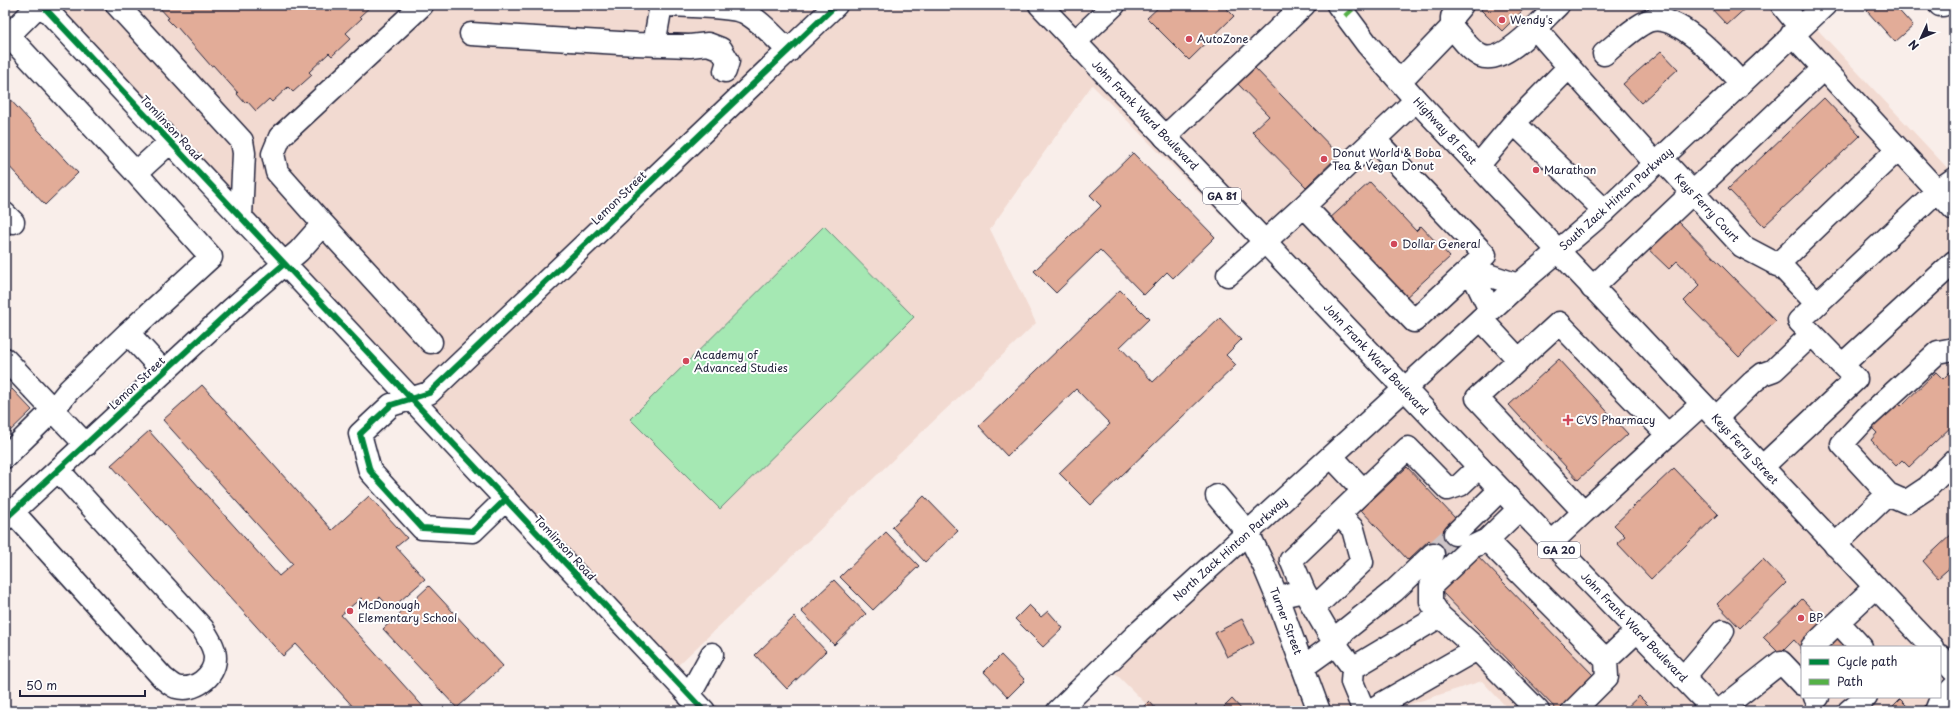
<svg xmlns="http://www.w3.org/2000/svg" width="1959" height="716" font-family="'Playpen Sans',sans-serif">
<style>
.built{fill:#f2dad1;fill-rule:evenodd}
.garden{fill:#a5e8b3;stroke:#648577}
.building{fill:#e2ac98;stroke:#22223b}
.lines{fill:none;stroke-linecap:round;stroke-linejoin:round}
.minor-tunnel{stroke:#cec5c7;stroke-width:22;stroke-dasharray:22 11;stroke-linecap:butt}
.minor-casing{stroke:#22223b;stroke-width:25}
.major-casing{stroke:#22223b;stroke-width:25}
.minor{stroke:#fff;stroke-width:22}
.major{stroke:#fff;stroke-width:22}
.quiet{stroke:#55b146;stroke-width:5;stroke-dasharray:10 5;stroke-linecap:butt}
.cycleway-casing{stroke:#fff;stroke-width:8}
.cycleway{stroke:#00873e;stroke-width:6}
.poi-dot{fill:#d1495b;stroke:#fff;stroke-width:1.5}
.labels{text-anchor:middle;stroke-width:4;stroke-linejoin:round;paint-order:stroke}
.shield{fill:#fff;stroke:#646476;stroke-width:1}
.shield-label{font-size:10px;font-weight:bold;fill:#22223b}
.poi-label{font-size:11px;fill:#22223b;stroke:#fff;text-anchor:start}
.street-label{font-size:11px;fill:#22223b;stroke:#fff}
</style>
<rect width="100%" height="100%" fill="#f9eeea"/>
<filter id="ink" filterUnits="userSpaceOnUse"><feTurbulence type="fractalNoise" baseFrequency=".025" numOctaves="2"/><feDisplacementMap in="SourceGraphic" scale="8" xChannelSelector="R" yChannelSelector="G"/><feConvolveMatrix kernelMatrix="1 2 1 2 8 2 1 2 1" color-interpolation-filters="sRGB"/></filter>
<g filter="url(#ink)">
<!-- built -->
<path class="built" d="M 44,5 L 1811,5 L 1803,14 L 1954,175 L 1954,711 L 1510,711 L 1482,681 L 1389,711 L 1153,711 L 1106,664 L 1401,396 L 1092,85 L 990,229 L 1036,323 L 672,671 ZM 1802,647 L 1940,647 L 1940,697 L 1802,697 Z"/>
<!-- garden -->
<path class="garden" d="M 824,226 L 914,317 L 720,509 L 630,419 Z"/>
<!-- building -->
<path class="building" d="M 157,5 L 372,5 L 360,16 L 362,18 L 346,33 L 351,38 L 332,56 L 329,53 L 309,72 L 312,75 L 293,92 L 288,87 L 272,102 L 269,99 L 256,111 L 247,101 L 245,103 L 237,94 L 238,93 L 213,65 L 211,66 L 177,27 L 176,28 L 167,19 L 169,18 Z
M 1161,5 L 1223,5 L 1234,16 L 1189,60 L 1147,18 Z
M 1485,5 L 1528,5 L 1502,31 L 1481,10 Z
M 1708,5 L 1749,5 L 1727,25 Z
M 1875,5 L 1880,5 L 1882,7 L 1885,5 L 1894,5 L 1913,26 L 1895,42 L 1867,11 Z
M 1661,51 L 1678,69 L 1641,103 L 1623,84 Z
M 1254,67 L 1339,155 L 1306,187 L 1252,132 L 1269,116 L 1237,83 Z
M 5,94 L 78,173 L 45,205 L 5,162 Z
M 1824,98 L 1860,136 L 1764,226 L 1728,189 Z
M 1133,153 L 1215,237 L 1173,278 L 1167,272 L 1144,295 L 1100,250 L 1056,293 L 1034,271 L 1101,206 L 1090,195 Z
M 1370,182 L 1416,231 L 1421,226 L 1450,257 L 1403,300 L 1328,220 Z
M 1675,218 L 1776,321 L 1739,357 L 1684,301 L 1700,285 L 1677,261 L 1669,269 L 1646,247 Z
M 1120,290 L 1149,319 L 1120,347 L 1153,382 L 1220,318 L 1241,340 L 1226,355 L 1236,365 L 1091,505 L 1059,473 L 1110,424 L 1076,389 L 1007,456 L 979,426 Z
M 1559,359 L 1628,434 L 1578,480 L 1509,405 Z
M 1954,368 L 1954,424 L 1909,467 L 1902,460 L 1896,466 L 1871,440 L 1877,433 L 1870,426 L 1896,401 L 1901,406 L 1936,372 L 1943,379 Z
M 202,385 L 332,530 L 369,496 L 407,538 L 396,547 L 425,579 L 391,609 L 380,597 L 369,606 L 361,598 L 341,615 L 427,711 L 357,711 L 296,644 L 283,656 L 111,465 L 149,431 L 279,576 L 293,564 L 163,420 Z
M 12,389 L 32,410 L 5,436 L 5,395 Z
M 1407,467 L 1456,519 L 1443,530 L 1458,545 L 1445,557 L 1429,540 L 1408,560 L 1361,510 Z
M 1674,468 L 1718,514 L 1651,579 L 1617,543 L 1625,536 L 1614,525 Z
M 924,496 L 958,531 L 925,562 L 892,527 Z
M 886,532 L 919,566 L 873,610 L 840,577 Z
M 1954,532 L 1954,564 L 1938,578 L 1923,561 Z
M 1473,551 L 1594,676 L 1558,711 L 1437,587 Z
M 1763,559 L 1786,583 L 1740,628 L 1717,604 Z
M 834,580 L 866,614 L 834,645 L 801,611 Z
M 429,586 L 503,666 L 457,708 L 383,629 Z
M 1802,599 L 1848,647 L 1802,647 L 1802,649 L 1794,640 L 1780,654 L 1763,637 Z
M 1029,605 L 1041,617 L 1048,611 L 1063,628 L 1043,647 L 1015,619 Z
M 794,617 L 826,651 L 787,689 L 755,655 Z
M 1242,619 L 1254,643 L 1227,657 L 1215,633 Z
M 1001,655 L 1025,680 L 1008,697 L 984,672 Z
M 1639,696 L 1654,711 L 1623,711 Z
M 1232,699 L 1243,711 L 1220,711 Z
M 1900,699 L 1912,711 L 1888,711 Z
M 1149,701 L 1158,711 L 1139,711 Z"/>
<g class="lines">
<!-- minor-tunnel -->
<path class="minor-tunnel" d="M 1433,554 L 1455,534"/>
<!-- minor casing -->
<g class="minor-casing">
<path id="minor" d="M 42,5 L 704,711
M 117,5 L 242,141 L 244,153 L 241,217
M 666,5 C 684,6 729,6 744,12 C 760,20 775,38 789,51
M 1462,5 L 1452,17 L 1452,27 C 1460,36 1470,51 1481,56 C 1504,66 1543,19 1558,5
M 1782,5 L 1800,27
M 1940,5 L 1943,5
M 1535,28 L 1569,67
M 5,32 L 136,173 L 211,257 L 128,333 L 69,390 L 53,410 L 5,457
M 471,34 L 636,44 L 690,46 L 708,44 L 721,49 L 728,61 L 725,71
M 1792,34 L 1954,209
M 8,36 L 39,5
M 1075,42 L 1114,5
M 654,45 L 661,5
M 1604,54 C 1618,43 1632,28 1648,21 C 1678,10 1723,64 1741,83
M 1400,81 L 1452,27
M 1514,123 L 1605,211
M 1165,137 L 1304,5
M 1662,159 L 1742,246 L 1782,267 L 1817,304 L 1799,321 L 1842,365
M 1478,166 L 1514,123 L 1569,67 L 1656,164
M 136,173 L 170,142
M 1304,206 L 1414,321 L 1485,255 L 1375,140
M 5,214 L 13,222
M 323,224 L 277,172 L 273,154 L 280,137 L 422,5
M 1777,265 L 1898,149
M 1470,269 L 1518,285
M 1470,269 L 1490,310
M 1228,275 L 1304,206 L 1416,100
M 1592,288 L 1823,69
M 1817,304 L 1937,191 L 1954,179
M 1481,319 L 1519,360
M 128,333 L 164,372
M 5,359 L 86,445
M 1716,418 L 1753,382 L 1763,374 L 1774,370 L 1811,335
M 1332,457 L 1363,490
M 1762,467 L 1856,379 L 1842,365 L 1954,262
M 1888,494 L 1842,444 L 1867,417 L 1938,352 L 1954,349
M 1217,496 L 1248,533 L 1264,566 L 1277,597 L 1319,711
M 506,499 L 473,531 L 422,528 L 370,471 L 360,434 L 391,405 L 429,393 L 836,5
M 13,512 L 163,678 C 167,681 171,685 176,687 C 194,692 215,677 215,658 C 215,647 208,638 203,629 L 58,470
M 1584,512 L 1669,434
M 5,519 L 232,309 L 299,251 L 323,224 L 431,342
M 1455,534 L 1500,490
M 1487,540 L 1606,660 L 1637,631
M 1551,543 L 1584,512 L 1477,398 L 1559,323 L 1668,435 L 1702,404
M 1835,545 L 1888,494 L 1906,502 L 1927,488 L 1954,461
M 1304,591 L 1291,560 L 1408,448 L 1448,489 L 1460,485 L 1479,467
M 1290,594 L 1304,591 L 1335,644 L 1344,631 L 1394,591 L 1433,554
M 1314,608 L 1362,562 L 1353,529 L 1339,514
M 1812,647 L 1838,622
M 1861,647 L 1838,622 L 1875,587
M 1477,649 L 1440,616 L 1431,602 L 1431,586 L 1472,547 L 1487,540 L 1519,509
M 1303,667 L 1335,644 L 1353,668 L 1440,616
M 1353,668 L 1352,682 L 1364,711
M 1683,678 L 1723,631
M 689,696 L 712,654
M 1815,697 L 1816,699 L 1818,697
M 1369,711 L 1477,649 L 1538,711
M 1573,711 L 1607,677 L 1606,660
M 1719,711 L 1781,662 L 1802,684
M 1849,711 L 1866,697
M 1936,711 L 1940,701 L 1954,687"/>
</g>
<!-- major casing -->
<g class="major-casing">
<path id="major" d="M 1040,5 L 1479,467 L 1715,711
M 1338,5 L 1367,44 L 1416,100 L 1932,647
M 1940,656 L 1954,671
M 1058,711 L 1137,634 L 1518,285 L 1605,211 L 1825,5"/>
</g>
<!-- minor -->
<use href="#minor" class="minor"/>
<!-- major -->
<use href="#major" class="major"/>
<!-- quiet -->
<path class="quiet" d="M 1345,16 L 1357,5"/>
<!-- cycleway casing -->
<g class="cycleway-casing">
<path id="cycleway" d="M 42,5 L 704,711
M 506,499 L 473,531 L 422,528 L 370,471 L 360,434 L 391,405 L 429,393 L 836,5
M 5,519 L 232,309 L 284,264"/>
</g>
<!-- cycleway -->
<use href="#cycleway" class="cycleway"/>
</g>
</g>
<!-- markers -->
<g class="poi-dot">
<circle cx="1502" cy="20" r="4"/>
<circle cx="1189" cy="39" r="4"/>
<circle cx="1324" cy="159" r="4"/>
<circle cx="1536" cy="170" r="4"/>
<circle cx="1394" cy="244" r="4"/>
<circle cx="686" cy="361" r="4"/>
<path d="M1566 414h4v4h4v4h-4v4h-4v-4h-4v-4h4z"/>
<circle cx="350" cy="611" r="4"/>
<circle cx="1801" cy="618" r="4"/>
</g>
<g class="labels">
<!-- shield labels -->
<g class="shield">
<rect x="1203" y="188" width="38" height="16" rx="3"/>
<rect x="1538" y="542" width="42" height="16" rx="3"/>
</g>
<g class="shield-label">
<text x="1222" y="200">GA 81</text>
<text x="1559" y="554">GA 20</text>
</g>
<!-- poi labels -->
<g class="poi-label">
<text x="1510" y="24">Wendy's</text>
<text x="1197" y="43">AutoZone</text>
<text x="1332" y="157">Donut World &amp; Boba<tspan x="1332" dy="13">Tea &amp; Vegan Donut</tspan></text>
<text x="1544" y="174">Marathon</text>
<text x="1402" y="248">Dollar General</text>
<text x="694" y="359">Academy of<tspan x="694" dy="13">Advanced Studies</tspan></text>
<text x="1576" y="424">CVS Pharmacy</text>
<text x="358" y="609">McDonough<tspan x="358" dy="13">Elementary School</tspan></text>
<text x="1809" y="622">BP</text>
</g>
<!-- street labels -->
<g class="street-label">
<text transform="translate(1145 115) rotate(46)" y="4">John Frank Ward Boulevard</text>
<text transform="translate(171 128) rotate(47)" y="4">Tomlinson Road</text>
<text transform="translate(1445 131) rotate(47)" y="4">Highway 81 East</text>
<text transform="translate(619 198) rotate(-44)" y="4">Lemon Street</text>
<text transform="translate(1616 199) rotate(-42)" y="4">South Zack Hinton Parkway</text>
<text transform="translate(1707 208) rotate(47)" y="4">Keys Ferry Court</text>
<text transform="translate(1376 359) rotate(47)" y="4">John Frank Ward Boulevard</text>
<text transform="translate(137 383) rotate(-43)" y="4">Lemon Street</text>
<text transform="translate(1745 449) rotate(47)" y="4">Keys Ferry Street</text>
<text transform="translate(565 548) rotate(47)" y="4">Tomlinson Road</text>
<text transform="translate(1230 549) rotate(-42)" y="4">North Zack Hinton Parkway</text>
<text transform="translate(1286 621) rotate(69)" y="4">Turner Street</text>
<text transform="translate(1634 627) rotate(46)" y="4">John Frank Ward Boulevard</text>
</g>
</g>
<!-- margin -->
<rect width="1959" height="716" fill="none" stroke="#fff" stroke-width="20"/>
<rect x="10" y="10" width="1939" height="696" fill="none" stroke="#22223b" stroke-width="1.5" filter="url(#ink)"/>
<!-- legend -->
<rect x="1801" y="646" width="140" height="52" fill="#ffffff" stroke="#a7a7b1"/>
<rect x="1809" y="659" width="20" height="6" fill="#00873e" stroke="#a7a7b1"/>
<text x="1837" y="666" font-size="12" fill="#22223b">Cycle path</text>
<rect x="1809" y="679" width="20" height="6" fill="#55b146" stroke="#a7a7b1"/>
<text x="1837" y="686" font-size="12" fill="#22223b">Path</text>
<!-- north arrow -->
<g transform="translate(1921 38) rotate(226)" stroke="#ffffff" stroke-width="3" paint-order="stroke">
<path d="M0-3L7 15L0 10L-7 15Z" fill="#22223b"/>
<text y="-6" font-size="11" font-weight="bold" text-anchor="middle" fill="#22223b">N</text>
</g>
<!-- scale -->
<path d="M20 690v6h125v-6" fill="none" stroke="#22223b" stroke-width="2"/>
<text x="26" y="690" font-size="12" fill="#22223b" stroke="#ffffff" stroke-width="3" paint-order="stroke">50 m</text>
</svg>
